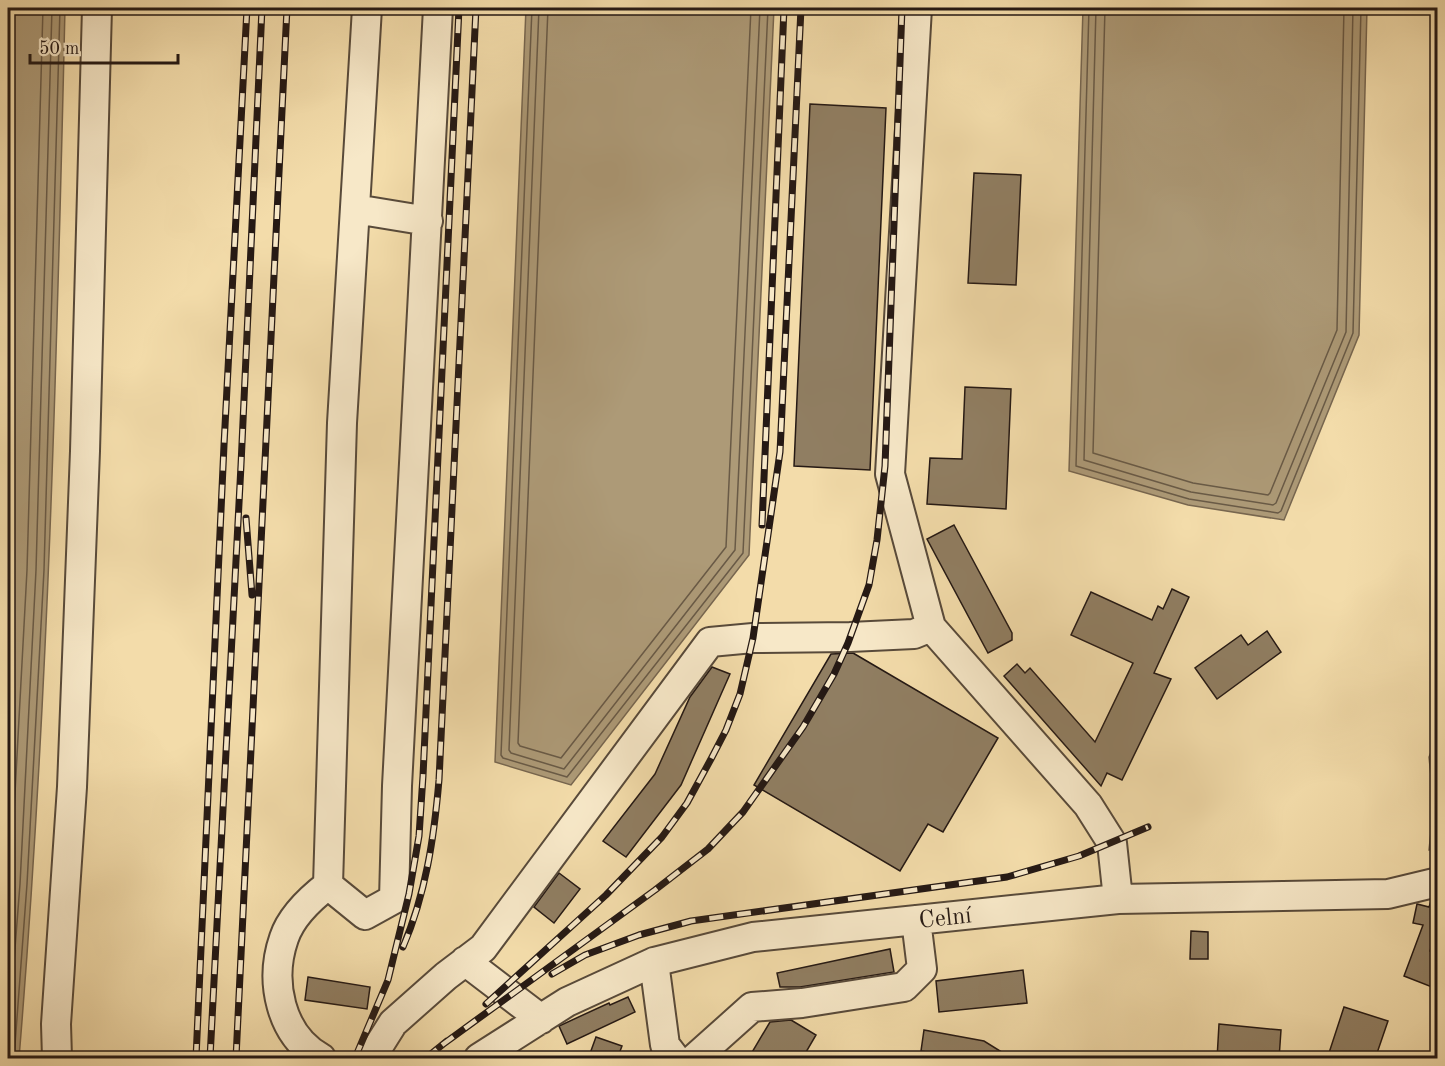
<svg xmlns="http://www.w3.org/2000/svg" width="1445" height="1066" font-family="'Old Standard TT',serif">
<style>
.green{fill:#d0bb90;stroke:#7a6a52;stroke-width:1.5}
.water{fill:#ad9a77;stroke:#77664f;stroke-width:1.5}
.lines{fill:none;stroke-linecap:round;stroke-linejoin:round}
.shore{stroke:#695a46;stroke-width:1.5}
.building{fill:#907e62;stroke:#251914;stroke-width:1.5}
.minor-casing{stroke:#584a3a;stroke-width:32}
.minor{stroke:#f7e8c8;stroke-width:28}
.rail-casing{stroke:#251914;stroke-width:7}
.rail{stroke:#f7e8c8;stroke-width:4.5;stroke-dasharray:14;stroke-linecap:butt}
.labels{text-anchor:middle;stroke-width:5;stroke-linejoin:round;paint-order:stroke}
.street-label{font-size:24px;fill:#251914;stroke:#f7e8c8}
</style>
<rect width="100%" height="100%" fill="#f3dcaa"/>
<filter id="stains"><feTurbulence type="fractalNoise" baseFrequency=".00333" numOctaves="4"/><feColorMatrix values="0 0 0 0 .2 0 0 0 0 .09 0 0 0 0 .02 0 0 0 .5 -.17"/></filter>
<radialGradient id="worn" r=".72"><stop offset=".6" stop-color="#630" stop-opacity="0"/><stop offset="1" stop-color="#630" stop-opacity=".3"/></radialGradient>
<!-- green -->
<path class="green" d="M 1437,738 L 1437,849 L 1429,850 L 1434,805 L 1429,757 Z"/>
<!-- water -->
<path class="water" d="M 8,8 L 65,8 C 57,358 48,709 19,1058 L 8,1058 Z
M 526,8 L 774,8 L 749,555 L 571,785 L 495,762 Z
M 1083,8 L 1367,8 L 1359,335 L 1284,520 L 1188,505 L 1069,471 Z"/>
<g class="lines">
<!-- shore -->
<path class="shore" d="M 532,8 L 501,755 L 503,758 L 567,777 L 743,553 L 768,8
M 539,8 L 509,750 L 511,753 L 564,769 L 735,550 L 760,8
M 548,8 L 518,743 L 520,746 L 561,758 L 726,547 L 751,8
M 1089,8 L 1076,466 L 1189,499 L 1278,513 L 1281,511 L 1353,333 L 1361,8
M 1096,8 L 1084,460 L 1191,492 L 1273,505 L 1276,503 L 1346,332 L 1353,8
M 1105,8 L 1093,453 L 1193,483 L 1268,495 L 1270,493 L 1337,330 L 1344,8
M 8,923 L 27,570 L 43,8
M 8,1038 L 20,884 L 36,570 L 52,8
M 14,1058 L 27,884 L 44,570 L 60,8"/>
</g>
<!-- building -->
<path class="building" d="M 810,104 L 886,108 L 870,470 L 794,466 Z
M 974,173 L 1021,175 L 1016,285 L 968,283 Z
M 965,387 L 1011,389 L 1006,509 L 927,504 L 930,458 L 962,459 Z
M 954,525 L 1012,633 L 1012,640 L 988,653 L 927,539 Z
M 1172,589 L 1189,597 L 1154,673 L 1171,679 L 1122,780 L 1107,773 L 1101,786 L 1004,676 L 1017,664 L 1025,673 L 1030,668 L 1095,742 L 1133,663 L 1071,635 L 1091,592 L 1152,620 L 1158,606 L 1163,609 Z
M 1267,631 L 1281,652 L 1217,699 L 1195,668 L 1241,635 L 1248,645 Z
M 853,653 L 998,738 L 943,832 L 928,824 L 900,871 L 754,785 L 831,654 Z
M 712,667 L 730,674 L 681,785 L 626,857 L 603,841 L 655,774 L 690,697 Z
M 559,873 L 580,889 L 554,923 L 534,907 Z
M 1434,900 L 1437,901 L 1437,928 L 1430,951 L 1437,954 L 1437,989 L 1404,976 L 1423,925 L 1413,923 L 1417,904 L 1429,907 L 1431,901 Z
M 1191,931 L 1208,932 L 1208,959 L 1190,959 Z
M 890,949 L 894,972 L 800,987 L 780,987 L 777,973 Z
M 1023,970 L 1027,1003 L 939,1012 L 936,981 Z
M 308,977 L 370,987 L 367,1009 L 305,1000 Z
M 628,997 L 635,1012 L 567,1044 L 559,1026 L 609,1003 L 610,1005 Z
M 1344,1007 L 1388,1021 L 1375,1059 L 1327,1059 Z
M 791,1020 L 816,1035 L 802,1059 L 748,1059 L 770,1022 Z
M 1219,1024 L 1281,1030 L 1279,1059 L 1217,1059 Z
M 924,1030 L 984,1041 L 1013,1059 L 963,1059 L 921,1051 Z
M 596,1037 L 622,1046 L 617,1059 L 588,1059 Z"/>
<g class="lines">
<!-- minor casing -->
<g class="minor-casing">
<path id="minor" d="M 917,8 L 890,474 L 931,627 L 1088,805 L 1112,843 L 1118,899
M 355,209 L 428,221
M 328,885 L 365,915 L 394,899 L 397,786 L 438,8
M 465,961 L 541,1019
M 654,962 L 665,1045 L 675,1058
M 57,1058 L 56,1024 L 72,787 L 85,451 L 97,8
M 321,1058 C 280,1035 269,981 284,938 C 291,917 311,898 328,885 L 342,423 L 367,8
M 371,1058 L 393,1023 L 446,976 L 483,948 L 710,642 L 753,638 L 850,637 L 914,634 L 931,627
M 479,1058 L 567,1002 L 654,962 L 753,937 L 1118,899 L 1388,894 L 1438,882
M 695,1058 L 752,1007 L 802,1003 L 904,987 L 922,969 L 916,920"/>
</g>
<!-- minor -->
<use href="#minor" class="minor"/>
<!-- rail casing -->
<g class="rail-casing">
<path id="rail" d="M 246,518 L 252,595
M 762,525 L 784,8
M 403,947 C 426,893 434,838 439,780 L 476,8
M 552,974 L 585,955 L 639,935 L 691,921 L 1007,877 L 1079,856 L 1148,827
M 486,1004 L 606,895 L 662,837 L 687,803 L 711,759 L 726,730 L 740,694 L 753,638 L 780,452 L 801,8
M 442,1045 L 655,890 L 708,849 L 743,812 L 803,727 L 834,674 L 848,643 L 869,585 L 877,540 L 885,466 L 902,8
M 196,1058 L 224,445 L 247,8
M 210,1058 L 241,465 L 262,8
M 236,1058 L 287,8
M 355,1058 L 388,980 L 409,894 L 419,836 L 423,776 L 459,8
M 426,1058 L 447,1041"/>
</g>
<!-- rail -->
<use href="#rail" class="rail"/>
</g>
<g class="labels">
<!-- street labels -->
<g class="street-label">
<text transform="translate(945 917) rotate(-6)" y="8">Celní</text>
</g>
</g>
<!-- margin -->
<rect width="1445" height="1066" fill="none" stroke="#f3dcaa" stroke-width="30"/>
<rect x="9" y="9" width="1427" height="1048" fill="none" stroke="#251914" stroke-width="3"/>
<rect x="15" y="15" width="1415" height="1036" fill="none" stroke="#251914" stroke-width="1.5"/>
<!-- scale -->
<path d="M30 54v9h148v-9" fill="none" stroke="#251914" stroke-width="3"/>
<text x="39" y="54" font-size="18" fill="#251914" stroke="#f7e8c8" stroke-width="4.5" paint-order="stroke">50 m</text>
<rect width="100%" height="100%" filter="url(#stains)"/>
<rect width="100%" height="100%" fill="url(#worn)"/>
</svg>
